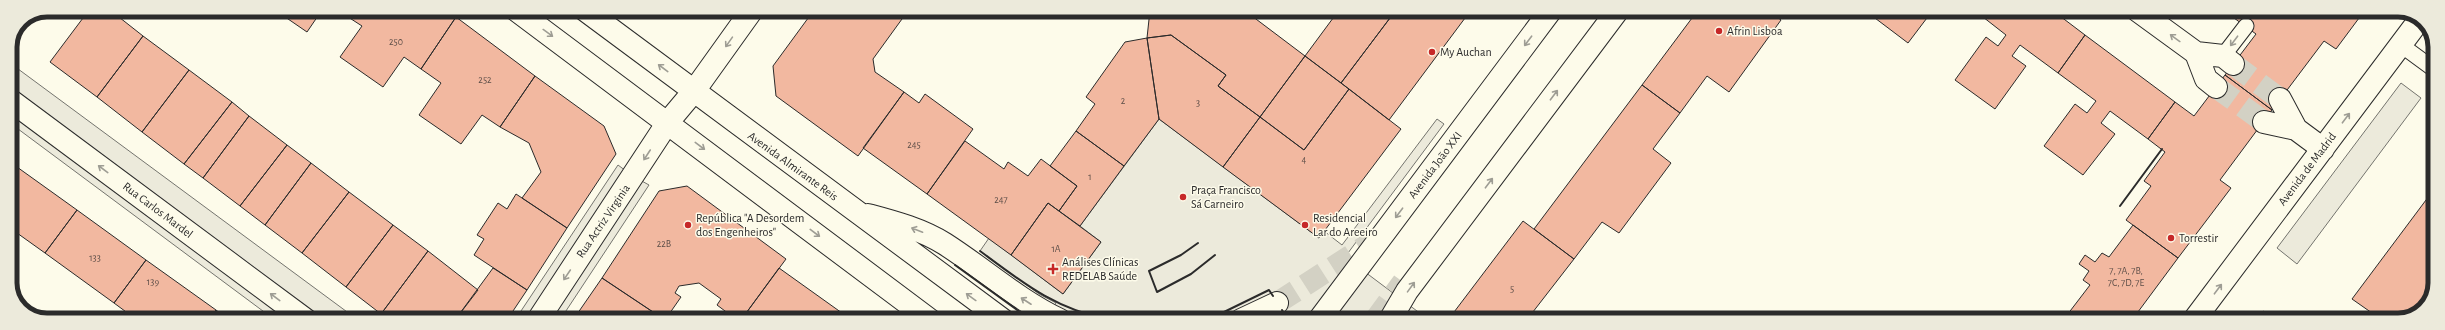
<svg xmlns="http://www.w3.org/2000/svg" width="2445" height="330" font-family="'Alegreya Sans',sans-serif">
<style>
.parking{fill:#eceadb;stroke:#74746e}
.building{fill:#f2b8a0;stroke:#2b2b2b}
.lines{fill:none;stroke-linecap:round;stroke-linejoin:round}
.street-tunnel{stroke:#d3d1c4;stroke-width:22;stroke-dasharray:22 11;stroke-linecap:butt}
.primary-tunnel{stroke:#d3d1c4;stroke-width:22;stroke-dasharray:22 11;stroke-linecap:butt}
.lane-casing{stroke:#2b2b2b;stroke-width:17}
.street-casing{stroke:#2b2b2b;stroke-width:24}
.primary-casing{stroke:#2b2b2b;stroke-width:24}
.lane{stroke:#fdfbea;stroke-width:15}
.street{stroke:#fdfbea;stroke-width:22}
.primary{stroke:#fdfbea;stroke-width:22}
.wall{stroke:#2b2b2b;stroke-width:2}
.oneway{stroke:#9e9d94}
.poi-dot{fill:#c62828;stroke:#fdfbea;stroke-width:1.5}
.labels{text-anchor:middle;stroke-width:3;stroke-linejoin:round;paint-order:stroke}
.number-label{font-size:10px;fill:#5d4e48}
.poi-label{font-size:12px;fill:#2b2b2b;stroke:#fdfbea;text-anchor:start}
.street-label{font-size:12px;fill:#2b2b2b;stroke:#fdfbea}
.rim{fill:none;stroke:#2b2b2b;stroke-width:5}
</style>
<rect width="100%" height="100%" fill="#fdfbea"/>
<!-- parking -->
<path class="parking" d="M 10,63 L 358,320 L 321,320 L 10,90 Z
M 2401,83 L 2421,98 L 2297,264 L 2277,248 Z
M 10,110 L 292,320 L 275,320 L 10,123 Z
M 1159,119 L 1319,238 L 1324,231 L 1342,245 L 1437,119 L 1444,124 L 1345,257 L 1429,320 L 1044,320 L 1056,303 L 1039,294 L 980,251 L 989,238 L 1063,294 L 1101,242 L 1080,226 Z
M 618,165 L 626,171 L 528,320 L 515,320 Z
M 640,180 L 649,185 L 560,320 L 548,320 Z"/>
<!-- building -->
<path class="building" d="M 89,10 L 110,10 L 143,36 L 97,97 L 50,62 Z
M 275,10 L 322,10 L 307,32 Z
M 349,10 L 446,10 L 456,17 L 421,69 L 404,57 L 383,87 L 340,57 L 362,26 L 345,15 Z
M 814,10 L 891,10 L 902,19 L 873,59 L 875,72 L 904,92 L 858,156 L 776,96 L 773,66 Z
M 1150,10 L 1244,10 L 1305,56 L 1260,117 L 1218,86 L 1226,75 L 1171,35 L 1147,38 Z
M 1339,10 L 1396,10 L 1341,83 L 1305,56 Z
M 1396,10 L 1471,10 L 1389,120 L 1341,83 Z
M 1698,10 L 1768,10 L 1781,20 L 1729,92 L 1707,76 L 1680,113 L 1642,85 Z
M 1868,10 L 1933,10 L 1908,43 L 1867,12 Z
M 1974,10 L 2052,10 L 2085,35 L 2058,73 L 2020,45 L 2012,56 L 2026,66 L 1995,109 L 1955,80 L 1986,37 L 1998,46 L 2006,35 Z
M 2224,10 L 2240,10 L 2234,18 Z
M 2240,10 L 2365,10 L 2336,49 L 2324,41 L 2272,110 L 2225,75 L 2256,34 L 2234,18 Z
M 456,17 L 535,76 L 500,127 L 482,115 L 461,144 L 419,115 L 441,83 L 421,69 Z
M 1171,35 L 1226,75 L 1218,86 L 1260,117 L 1223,167 L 1159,119 L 1147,38 Z
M 2085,35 L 2175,102 L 2148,139 L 2110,111 L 2101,123 L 2115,134 L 2083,175 L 2044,146 L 2075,104 L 2087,113 L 2096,101 L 2058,73 Z
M 143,36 L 189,70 L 142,132 L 97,97 Z
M 1147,38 L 1159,119 L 1124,166 L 1076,131 L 1095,104 L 1086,97 L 1125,42 Z
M 1305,56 L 1349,89 L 1304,150 L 1260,117 Z
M 189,70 L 232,102 L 184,164 L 142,132 Z
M 2225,75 L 2272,110 L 2220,180 L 2231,188 L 2178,258 L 2126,220 L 2151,186 L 2144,181 L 2165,152 L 2148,139 L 2175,102 L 2194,116 Z
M 535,76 L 604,126 L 616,154 L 567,228 L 522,198 L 541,172 L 529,143 L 500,127 Z
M 1642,85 L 1680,113 L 1653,149 L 1671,163 L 1619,233 L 1602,222 L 1574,259 L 1534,229 Z
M 1349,89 L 1401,129 L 1319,238 L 1223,167 L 1260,117 L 1304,150 Z
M 904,92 L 919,103 L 925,94 L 973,129 L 927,194 L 863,148 Z
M 232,102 L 249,116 L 203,178 L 184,164 Z
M 249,116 L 287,145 L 240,206 L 203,178 Z
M 1076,131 L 1124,166 L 1080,226 L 1059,211 L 1077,186 L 1050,166 Z
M 965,141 L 1004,169 L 1008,162 L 1028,176 L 1041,159 L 1077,186 L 1059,211 L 1048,203 L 1011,255 L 927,194 Z
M 287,145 L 311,163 L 265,225 L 240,206 Z
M 10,162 L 77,210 L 45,253 L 10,228 Z
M 311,163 L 349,192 L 302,253 L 265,225 Z
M 687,186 L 786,259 L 741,320 L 737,320 L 717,305 L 721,299 L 699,283 L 679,286 L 675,293 L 681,297 L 665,320 L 602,278 L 659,191 Z
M 2435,188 L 2435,288 L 2423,311 L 2398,320 L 2382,320 L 2352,299 Z
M 349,192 L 393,225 L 346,287 L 302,253 Z
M 516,194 L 567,228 L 527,290 L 474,255 L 484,239 L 477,235 L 498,203 L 507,209 Z
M 1048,203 L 1101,242 L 1063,294 L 1011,255 Z
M 77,210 L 146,260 L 114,303 L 45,253 Z
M 1523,221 L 1574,259 L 1529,317 L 1533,320 L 1448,320 Z
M 393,225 L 428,251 L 381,314 L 346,287 Z
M 2133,225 L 2178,258 L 2132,320 L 2066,320 L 2064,319 L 2090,285 L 2083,280 L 2089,271 L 2079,264 L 2085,255 L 2095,262 L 2102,253 L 2109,257 Z
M 428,251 L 478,290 L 455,320 L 389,320 L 381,314 Z
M 146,260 L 216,310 L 209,320 L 137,320 L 114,303 Z
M 493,268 L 527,290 L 507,320 L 455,320 Z
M 779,268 L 842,313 L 837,320 L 741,320 Z
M 602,278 L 665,320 L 573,320 Z
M 216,310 L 229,320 L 209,320 Z
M 2263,311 L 2276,320 L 2256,320 Z
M 842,313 L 851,320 L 837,320 Z"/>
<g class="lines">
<!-- street-tunnel -->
<path class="street-tunnel" d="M 2233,64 L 2280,99
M 2216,87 L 2264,122"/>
<!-- primary-tunnel -->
<path class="primary-tunnel" d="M 1277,303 L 1380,237
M 1375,320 L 1403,282"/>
<!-- lane casing -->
<g class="lane-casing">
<path id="lane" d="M 2401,45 L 2435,70
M 2223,56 L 2246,26"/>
</g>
<!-- street casing -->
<g class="street-casing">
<path id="street" d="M 2137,10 L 2196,53 L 2223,56 L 2233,64
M 2196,53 L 2206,79 L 2216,87
M 694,91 L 752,10
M 2280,99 L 2296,129
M 10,100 L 306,320
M 2264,122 L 2296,129 L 2323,149
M 538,320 L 668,122
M 2194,320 L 2420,19"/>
</g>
<!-- primary casing -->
<g class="primary-casing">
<path id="primary" d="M 516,10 L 930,320
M 585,10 L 1003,320
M 668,122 L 694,91
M 868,215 C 894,222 921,229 945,244 C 984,269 1018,300 1060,320
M 1241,320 L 1277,303
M 1319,320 L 1551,10
M 1390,320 L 1407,291 L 1618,10"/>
</g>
<!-- lane -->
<use href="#lane" class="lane"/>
<!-- street -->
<use href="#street" class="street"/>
<!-- primary -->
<use href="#primary" class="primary"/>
<!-- wall -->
<path class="wall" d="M 2120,206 L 2162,149
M 1198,243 L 1181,255 L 1149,271 L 1157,292 L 1191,274 L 1215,255
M 980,251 C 1023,283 1055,309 1110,320
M 955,265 L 1031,320
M 1197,320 L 1224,312 L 1269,290 L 1273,296
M 1276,320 L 1285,315 L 1282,310"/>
</g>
<!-- one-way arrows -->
<defs><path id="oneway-shaft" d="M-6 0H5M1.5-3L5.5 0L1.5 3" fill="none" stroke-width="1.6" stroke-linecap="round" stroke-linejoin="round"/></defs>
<g class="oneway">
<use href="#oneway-shaft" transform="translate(548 33) rotate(36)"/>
<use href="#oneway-shaft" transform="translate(2175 38) rotate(-144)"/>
<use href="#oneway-shaft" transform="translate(1528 41) rotate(127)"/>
<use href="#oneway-shaft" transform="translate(2234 41) rotate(127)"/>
<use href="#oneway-shaft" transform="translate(729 42) rotate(125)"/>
<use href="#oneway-shaft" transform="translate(663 68) rotate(-143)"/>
<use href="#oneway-shaft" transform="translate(1554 95) rotate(-53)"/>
<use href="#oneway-shaft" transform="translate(2346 118) rotate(-53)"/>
<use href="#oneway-shaft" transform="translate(700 146) rotate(37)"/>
<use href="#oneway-shaft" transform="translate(647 155) rotate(123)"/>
<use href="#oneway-shaft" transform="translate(103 169) rotate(-143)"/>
<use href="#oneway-shaft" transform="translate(1489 183) rotate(-53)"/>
<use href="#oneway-shaft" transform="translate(1399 213) rotate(127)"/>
<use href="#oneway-shaft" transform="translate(917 230) rotate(-159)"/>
<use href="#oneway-shaft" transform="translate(815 233) rotate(37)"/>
<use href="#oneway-shaft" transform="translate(567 275) rotate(124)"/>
<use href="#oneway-shaft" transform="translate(1411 287) rotate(-54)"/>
<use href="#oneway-shaft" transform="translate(2218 289) rotate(-53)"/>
<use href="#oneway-shaft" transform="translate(275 297) rotate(-143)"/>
<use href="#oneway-shaft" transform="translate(971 297) rotate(-144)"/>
<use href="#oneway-shaft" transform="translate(1026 301) rotate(-147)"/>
</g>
<!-- markers -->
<g class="poi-dot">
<circle cx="1719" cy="31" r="4"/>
<circle cx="1432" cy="52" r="4"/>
<circle cx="1183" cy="197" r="4"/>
<circle cx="688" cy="225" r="4"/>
<circle cx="1305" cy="225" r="4"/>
<circle cx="2171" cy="238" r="4"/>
<path d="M1051 263h4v4h4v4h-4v4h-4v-4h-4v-4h4z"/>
</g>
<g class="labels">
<!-- number labels -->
<g class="number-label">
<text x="396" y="45">250</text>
<text x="485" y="83">252</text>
<text x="1123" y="104">2</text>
<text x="1198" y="106">3</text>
<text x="914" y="148">245</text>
<text x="1304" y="163">4</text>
<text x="1090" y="180">1</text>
<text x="1001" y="203">247</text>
<text x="664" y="247">22B</text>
<text x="1056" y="252">1A</text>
<text x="95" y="261">133</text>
<text x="2126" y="274">7, 7A, 7B,<tspan x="2126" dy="12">7C, 7D, 7E</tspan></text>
<text x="153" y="285">139</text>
<text x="1512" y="292">5</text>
</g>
<!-- poi labels -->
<g class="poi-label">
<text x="1727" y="35">Afrin Lisboa</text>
<text x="1440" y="56">My Auchan</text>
<text x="1191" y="194">Praça Francisco<tspan x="1191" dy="14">Sá Carneiro</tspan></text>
<text x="696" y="222">República "A Desordem<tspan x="696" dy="14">dos Engenheiros"</tspan></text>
<text x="1313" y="222">Residencial<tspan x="1313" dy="14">Lar do Areeiro</tspan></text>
<text x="2179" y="242">Torrestir</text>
<text x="1062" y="266">Análises Clínicas<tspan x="1062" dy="14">REDELAB Saúde</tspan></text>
</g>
<!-- street labels -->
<g class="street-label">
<text transform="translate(1435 165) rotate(-53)" y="4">Avenida João XXI</text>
<text transform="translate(793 166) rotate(36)" y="4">Avenida Almirante Reis</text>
<text transform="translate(2307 169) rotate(-53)" y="4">Avenida de Madrid</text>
<text transform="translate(158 210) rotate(37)" y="4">Rua Carlos Mardel</text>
<text transform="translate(603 221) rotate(-56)" y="4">Rua Actriz Virginia</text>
</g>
</g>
<!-- crop -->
<path d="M0 0H2445V330H0ZM47 17H2398A30 30 0 0 1 2428 47V283A30 30 0 0 1 2398 313H47A30 30 0 0 1 17 283V47A30 30 0 0 1 47 17Z" fill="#eceadb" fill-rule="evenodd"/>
<path class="rim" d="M47 17H2398A30 30 0 0 1 2428 47V283A30 30 0 0 1 2398 313H47A30 30 0 0 1 17 283V47A30 30 0 0 1 47 17Z"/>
</svg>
